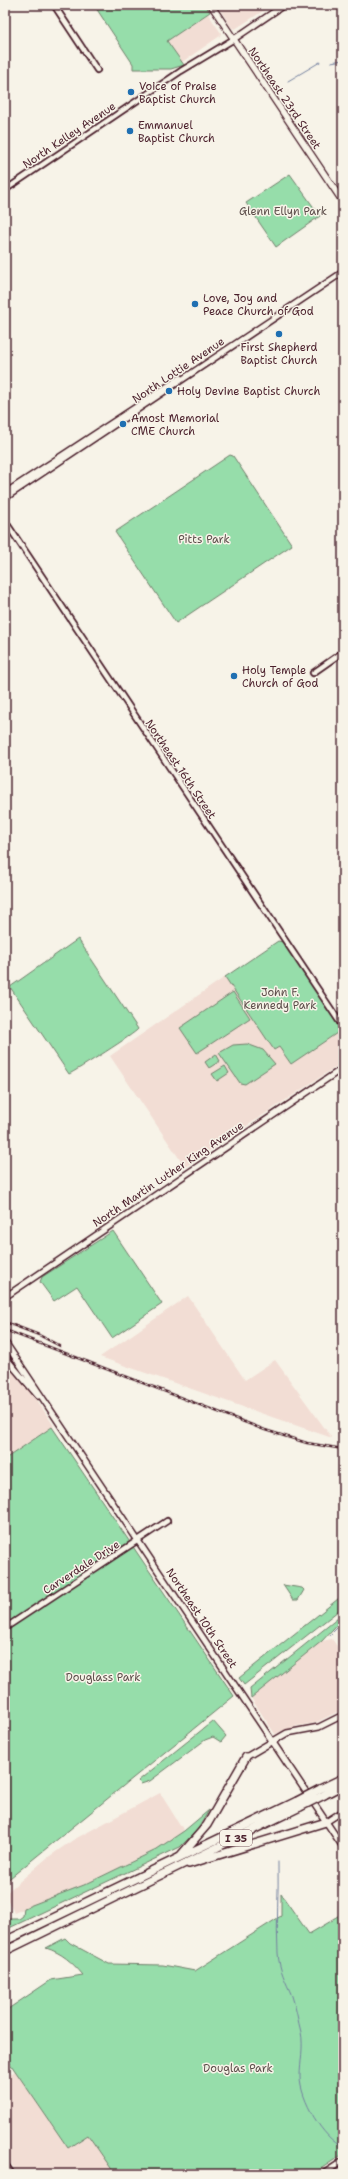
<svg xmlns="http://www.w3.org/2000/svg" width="348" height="2179" font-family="'Shantell Sans',sans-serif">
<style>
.built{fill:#f2ddd4}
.green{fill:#96ddaa;stroke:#707e6a}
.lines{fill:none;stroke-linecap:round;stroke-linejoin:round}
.stream{stroke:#74819f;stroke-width:1}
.tertiary-casing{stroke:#4a1f2b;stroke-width:8}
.secondary-casing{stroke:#4a1f2b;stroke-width:8}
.primary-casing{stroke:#4a1f2b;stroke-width:8}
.motorway-casing{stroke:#4a1f2b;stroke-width:10}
.tertiary{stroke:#f7f3e8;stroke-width:4.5}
.secondary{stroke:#f7f3e8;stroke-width:5}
.primary{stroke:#f7f3e8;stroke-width:5.5}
.motorway{stroke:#f7f3e8;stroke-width:7}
.rail-casing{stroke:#4a1f2b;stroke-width:2.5}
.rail{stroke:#f7f3e8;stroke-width:1;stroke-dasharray:3;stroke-linecap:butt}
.motorway-bridge-casing{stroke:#4a1f2b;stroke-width:10;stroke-linecap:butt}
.motorway-bridge{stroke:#f7f3e8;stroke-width:7}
.poi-dot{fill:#1f6fb2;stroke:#f7f3e8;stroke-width:1.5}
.labels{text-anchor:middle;stroke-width:3;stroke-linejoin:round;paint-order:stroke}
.shield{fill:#f7f3e8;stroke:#7e5f64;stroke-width:1}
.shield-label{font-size:10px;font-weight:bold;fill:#4a1f2b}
.poi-label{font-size:11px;fill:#4a1f2b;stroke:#f7f3e8;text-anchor:start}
.street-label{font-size:11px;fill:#4a1f2b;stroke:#f7f3e8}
.park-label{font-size:11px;fill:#5d4e4b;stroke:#f7f3e8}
</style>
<rect width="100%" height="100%" fill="#f7f3e8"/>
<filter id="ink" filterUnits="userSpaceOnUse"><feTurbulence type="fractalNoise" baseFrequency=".025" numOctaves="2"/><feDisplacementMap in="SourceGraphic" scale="8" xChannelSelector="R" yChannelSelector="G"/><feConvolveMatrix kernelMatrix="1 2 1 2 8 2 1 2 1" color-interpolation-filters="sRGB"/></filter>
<g filter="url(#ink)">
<!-- built -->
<path class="built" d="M 217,5 L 272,5 L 235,29 L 232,28 Z
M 208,14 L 221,33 L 220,36 L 182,62 L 167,41 Z
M 225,977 L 274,1050 L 279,1047 L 291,1064 L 340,1031 L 343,1035 L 343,1062 L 185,1167 L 110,1056 Z
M 188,1296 L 245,1380 L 275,1360 L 332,1438 L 100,1357 Z
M 5,1361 L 34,1396 L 54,1426 L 5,1459 Z
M 332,1639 L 343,1655 L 343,1709 L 315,1723 L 297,1726 L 275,1734 L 251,1698 L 322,1641 Z
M 160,1793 L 184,1831 L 154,1851 L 84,1885 L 14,1913 L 5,1894 L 47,1858 L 73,1840 Z
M 15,2071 L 68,2148 L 88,2135 L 115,2174 L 18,2174 L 5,2155 L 5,2078 Z"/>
<!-- green -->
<path class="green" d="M 94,5 L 205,5 L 210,12 L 167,41 L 184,65 L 171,69 L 133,69 L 133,64 Z
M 290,174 L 320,216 L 276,247 L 246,203 Z
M 230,455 L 233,456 L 292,545 L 176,623 L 115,532 Z
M 78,939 L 138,1029 C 136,1033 76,1071 69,1074 L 10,987 Z
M 278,941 L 283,942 L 335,1020 L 340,1031 L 291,1064 L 279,1047 L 274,1050 L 225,977 Z
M 233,992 L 250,1018 L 197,1053 L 180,1028 Z
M 247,1044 L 263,1050 L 275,1064 L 245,1084 L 240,1083 L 219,1053 L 233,1045 Z
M 216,1054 L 220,1061 L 209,1068 L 205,1062 Z
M 225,1066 L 229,1073 L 217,1081 L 212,1074 Z
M 113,1231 L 162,1304 L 112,1338 L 77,1286 L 54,1301 L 40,1282 L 42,1277 Z
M 52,1427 L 234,1696 L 5,1882 L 5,1459 Z
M 283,1585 L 302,1588 L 304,1590 L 298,1600 L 293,1600 Z
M 343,1595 L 343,1607 L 244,1685 L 239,1678 Z
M 343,1614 L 343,1618 L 322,1641 L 251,1698 L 250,1689 Z
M 213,1721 L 226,1736 L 221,1742 L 213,1737 L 205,1740 L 150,1781 L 141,1784 L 138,1781 Z
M 209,1810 L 198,1829 L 180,1847 L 5,1930 L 5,1919 L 19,1919 L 23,1916 L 24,1908 L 84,1885 L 154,1851 L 184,1831 Z
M 281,1894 L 309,1934 L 343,1914 L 343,1999 L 338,1998 L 343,2006 L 343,2154 L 313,2174 L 115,2174 L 88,2135 L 68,2148 L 5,2056 L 5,2011 L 51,1980 L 83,1975 C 72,1962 62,1953 46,1948 L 65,1938 L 70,1943 L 109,1964 L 163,1965 L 195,1971 L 281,1916 Z"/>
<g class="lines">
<!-- stream -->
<path class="stream" d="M 331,62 L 343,60
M 288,81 L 320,62
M 330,1635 L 343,1622
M 278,1862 C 279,1893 276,1923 278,1953 C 279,1970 286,1982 292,1996 C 296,2008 298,2021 301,2032 C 304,2047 300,2062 300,2077 C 300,2099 323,2139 343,2147"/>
<!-- tertiary casing -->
<g class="tertiary-casing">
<path id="tertiary" d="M 54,5 L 97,70
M 5,190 L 181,71 L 234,39
M 5,521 L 343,1027
M 313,673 L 343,652
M 5,1628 L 167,1521
M 5,2164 L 12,2174
M 323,2174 L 343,2161"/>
</g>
<!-- secondary casing -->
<g class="secondary-casing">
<path id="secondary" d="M 234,39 L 284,5
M 5,493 L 180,378
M 5,498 L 343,272
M 5,1297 L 343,1068
M 5,1342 L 343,1847
M 5,1357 L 38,1396
M 246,1757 L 287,1733 L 319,1727 L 343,1715
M 326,1822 L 343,1811"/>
</g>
<!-- primary casing -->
<g class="primary-casing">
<path id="primary" d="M 211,5 L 343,202"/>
</g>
<!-- motorway casing -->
<g class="motorway-casing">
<path id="motorway" d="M 320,1789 L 343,1778
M 324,1795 L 343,1785
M 181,1855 L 207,1825 L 246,1757
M 189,1864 L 326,1822
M 5,1941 L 297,1801
M 5,1951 L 300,1807"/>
</g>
<!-- tertiary -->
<use href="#tertiary" class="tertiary"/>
<!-- secondary -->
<use href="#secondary" class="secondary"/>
<!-- primary -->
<use href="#primary" class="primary"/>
<!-- motorway -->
<use href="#motorway" class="motorway"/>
<!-- rail casing -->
<g class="rail-casing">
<path id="rail" d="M 5,1322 L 39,1335 L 60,1346
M 5,1330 L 265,1430 L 307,1443 L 343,1449"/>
</g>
<!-- rail -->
<use href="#rail" class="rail"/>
<!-- motorway-bridge casing -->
<g class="motorway-bridge-casing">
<path id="motorway-bridge" d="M 297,1801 L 320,1789
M 300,1807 L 324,1795"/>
</g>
<!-- motorway-bridge -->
<use href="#motorway-bridge" class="motorway-bridge"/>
</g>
</g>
<!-- markers -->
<g class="poi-dot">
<circle cx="131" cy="92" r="4"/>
<circle cx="130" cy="131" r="4"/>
<circle cx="195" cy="304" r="4"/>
<circle cx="279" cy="334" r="4"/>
<circle cx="169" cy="391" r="4"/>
<circle cx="123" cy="424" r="4"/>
<circle cx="234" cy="676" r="4"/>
</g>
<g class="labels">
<!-- shield labels -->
<rect class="shield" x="220" y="1830" width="32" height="16" rx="3"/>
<g class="shield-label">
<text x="236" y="1842">I 35</text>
</g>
<!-- poi labels -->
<g class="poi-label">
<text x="139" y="90">Voice of Praise<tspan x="139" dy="13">Baptist Church</tspan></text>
<text x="138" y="129">Emmanuel<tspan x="138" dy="13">Baptist Church</tspan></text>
<text x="203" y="302">Love, Joy and<tspan x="203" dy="13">Peace Church of God</tspan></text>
<text x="279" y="351" text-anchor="middle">First Shepherd<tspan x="279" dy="13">Baptist Church</tspan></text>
<text x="177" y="395">Holy Devine Baptist Church</text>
<text x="131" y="422">Amost Memorial<tspan x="131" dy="13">CME Church</tspan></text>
<text x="242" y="674">Holy Temple<tspan x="242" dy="13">Church of God</tspan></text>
</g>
<!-- street labels -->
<g class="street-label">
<text transform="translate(285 98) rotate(56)" y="4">Northeast 23rd Street</text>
<text transform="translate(69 135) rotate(-34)" y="4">North Kelley Avenue</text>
<text transform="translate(178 370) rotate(-34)" y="4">North Lottie Avenue</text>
<text transform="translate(181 769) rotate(56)" y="4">Northeast 16th Street</text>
<text transform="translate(168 1174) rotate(-34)" y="4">North Martin Luther King Avenue</text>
<text transform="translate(81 1567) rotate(-33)" y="4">Carverdale Drive</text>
<text transform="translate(202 1618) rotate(56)" y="4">Northeast 10th Street</text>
</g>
<!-- park labels -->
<g class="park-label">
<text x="283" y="215">Glenn Ellyn Park</text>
<text x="204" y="543">Pitts Park</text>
<text x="280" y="996">John F.<tspan x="280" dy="13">Kennedy Park</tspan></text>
<text x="103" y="1681">Douglass Park</text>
<text x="238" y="2072">Douglas Park</text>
</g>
</g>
<!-- margin -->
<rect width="348" height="2179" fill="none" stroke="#f7f3e8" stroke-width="20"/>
<rect x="10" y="10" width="328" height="2159" fill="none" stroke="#4a1f2b" stroke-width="1.5" filter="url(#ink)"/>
</svg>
